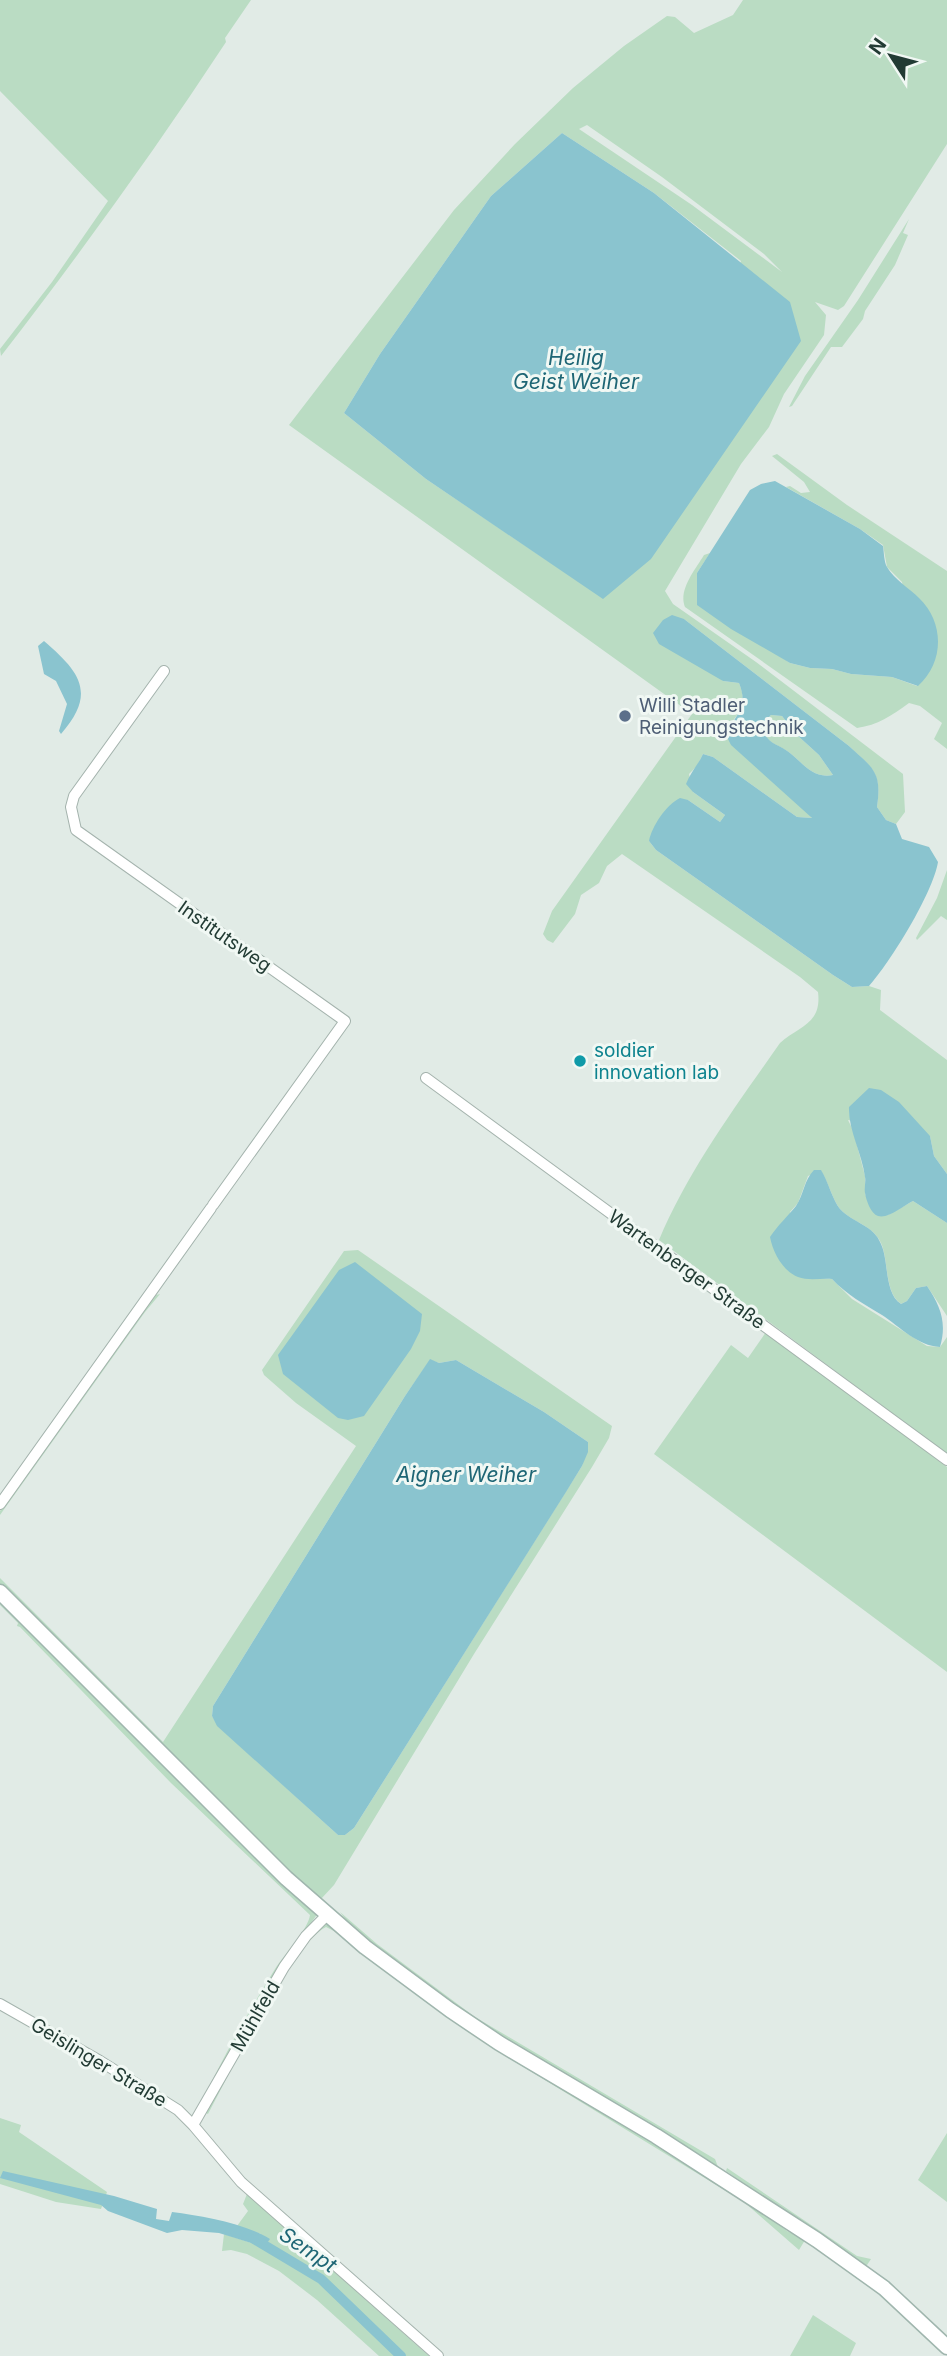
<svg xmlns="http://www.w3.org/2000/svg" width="947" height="2356" font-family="Inter,sans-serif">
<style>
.green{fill:#badcc3;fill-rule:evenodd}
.water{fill:#8ac4cf;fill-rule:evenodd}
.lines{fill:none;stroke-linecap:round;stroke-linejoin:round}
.canal{stroke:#8ac4cf;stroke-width:10}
.street-casing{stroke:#a4b3ad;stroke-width:12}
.secondary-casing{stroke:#a0b6ae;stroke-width:17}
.street{stroke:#fff;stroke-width:10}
.secondary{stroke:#fff;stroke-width:14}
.service-dot{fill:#5c6f8a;stroke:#f1f8f4;stroke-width:2.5}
.culture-dot{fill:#0f9aa8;stroke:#f1f8f4;stroke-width:2.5}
.labels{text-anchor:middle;stroke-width:6;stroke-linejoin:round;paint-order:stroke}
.service-label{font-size:19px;fill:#4e5e75;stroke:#f1f8f4;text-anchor:start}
.street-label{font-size:19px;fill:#223b34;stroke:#f1f8f4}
.culture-label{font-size:19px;fill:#0d838f;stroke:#f1f8f4;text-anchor:start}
.water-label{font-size:21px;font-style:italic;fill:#1e6675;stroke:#f1f8f4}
</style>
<rect width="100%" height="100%" fill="#e1ebe6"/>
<!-- green -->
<path class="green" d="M 0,0 L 251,0 L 225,38 L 226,42 C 155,150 80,254 1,356 L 0,349 L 52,282 L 108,201 L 0,91 Z
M 743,0 L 947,0 L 947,144 L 844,306 L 838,310 L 815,302 L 826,315 L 824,335 L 784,394 L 769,427 L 741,464 L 665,591 L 673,604 L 756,662 L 903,774 L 905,812 L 896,824 L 886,820 L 877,807 C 882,772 873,769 849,746 L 684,619 L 723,681 L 739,683 C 746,700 743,708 732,722 L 812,818 L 797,817 L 713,757 L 703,754 L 697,766 L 689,774 L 693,792 L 725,815 L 720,822 L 688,800 L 649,841 L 656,850 L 833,975 L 852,987 L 869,986 L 881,990 L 880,1010 L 947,1060 L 947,1174 L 934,1156 L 930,1136 L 848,1120 L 853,1130 L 865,1176 L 865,1194 L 869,1203 L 888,1215 L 913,1201 L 947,1223 L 947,1316 L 927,1286 L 916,1288 L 907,1301 L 901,1304 C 884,1292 889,1261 881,1243 C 873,1225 853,1223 840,1209 C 833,1201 828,1181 821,1171 L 808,1176 L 798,1203 L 790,1212 L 814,1278 L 832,1279 L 852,1299 L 927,1346 L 940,1347 L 947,1337 L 947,1454 L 659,1240 C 689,1169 736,1106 780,1043 C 799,1026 822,1024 818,992 L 800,977 L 622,854 L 607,866 L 599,883 L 581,895 L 575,914 L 553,943 L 547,940 L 543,934 L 552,911 L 692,714 L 289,425 L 454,210 L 515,144 L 573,88 L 624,46 L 667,16 L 675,17 L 694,33 L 733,15 ZM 587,125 L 662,177 L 764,254 L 782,272 L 692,205 L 579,129 ZM 562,133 L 654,193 L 741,261 L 603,598 L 426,479 L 344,413 L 380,354 L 491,196 Z
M 909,219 L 903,233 L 908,235 L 895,265 L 865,311 L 863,319 L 842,347 L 831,347 L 792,406 L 789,407 L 805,376 L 858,300 Z
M 777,454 L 847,505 L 947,571 L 947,749 L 934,739 L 942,723 L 920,706 L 909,703 C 891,716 878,725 857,728 L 685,607 C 678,590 695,570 704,555 L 710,553 L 697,573 L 765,646 L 790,663 L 810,668 L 832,669 L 851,674 L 892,677 L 917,686 L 902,582 L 887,567 L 883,545 L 860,529 L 786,487 L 790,486 L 801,493 L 810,492 L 804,482 L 772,456 Z
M 771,715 L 782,716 L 797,735 L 819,755 L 833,775 C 813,779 804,764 790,753 C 777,743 763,744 763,723 Z
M 947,870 L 947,920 L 941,916 L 917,940 L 916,938 L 937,898 Z
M 358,1250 L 612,1426 L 609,1438 L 592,1467 L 474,1654 L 334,1885 L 321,1899 L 317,1899 L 0,1585 L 0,1578 L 163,1742 L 356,1446 L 296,1403 L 264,1375 L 262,1370 L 344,1251 ZM 430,1360 L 439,1363 L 456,1360 L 544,1412 L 588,1442 L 582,1466 L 354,1828 L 345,1835 L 338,1835 L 218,1726 L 212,1716 L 213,1706 L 405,1396 Z
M 160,1294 L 145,1312 L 0,1515 L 0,1511 L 145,1309 L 156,1295 Z
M 766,1332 L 947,1467 L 947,1672 L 654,1454 L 731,1345 L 748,1358 Z
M 0,1599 L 318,1913 L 289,1955 L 202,2101 C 224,2056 248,2012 275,1969 C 284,1955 308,1930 310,1915 L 171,1783 L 20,1627 L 17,1626 L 18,1623 L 0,1605 Z
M 340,1912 L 377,1944 L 475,2017 L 715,2159 L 718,2167 L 461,2012 L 354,1931 Z
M 330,1924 L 740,2194 L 787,2231 L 805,2240 L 799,2250 L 744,2202 L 509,2058 L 433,2007 L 336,1932 L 326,1927 C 289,1946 230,2074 208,2114 L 206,2113 L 279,1978 L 321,1925 Z
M 0,2118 L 21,2125 L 19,2132 L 107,2192 L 101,2209 L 56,2202 L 0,2184 Z
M 947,2133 L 947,2202 L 918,2180 Z
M 727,2168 L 857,2256 L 871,2259 L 865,2268 C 819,2235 773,2202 726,2171 Z
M 247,2194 L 429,2356 L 379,2356 L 317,2300 L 279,2271 L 247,2254 L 231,2250 L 222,2251 L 224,2234 L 261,2246 L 261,2234 L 237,2226 L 248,2211 L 243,2204 Z
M 813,2315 L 856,2343 L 850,2356 L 790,2356 Z"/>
<!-- water -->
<path class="water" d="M 562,133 L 654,193 L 790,302 L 801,341 L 651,559 L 603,599 L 426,479 L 344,413 L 380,354 L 491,196 Z
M 775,481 L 860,529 L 883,546 C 884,552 884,562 887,567 C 894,579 910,589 919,598 C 945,623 944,663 918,686 L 892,677 L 851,674 L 832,669 L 810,668 L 790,663 L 731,629 L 697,605 L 697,573 L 750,490 L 761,484 Z
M 672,615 L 684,619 L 849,746 C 874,769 882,772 877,807 L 886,820 L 896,824 L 902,839 L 929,847 L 938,862 C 933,893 890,963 869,986 L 852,987 L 833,975 L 656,850 L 649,841 C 652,826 666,805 680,798 L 688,800 L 720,822 L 725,815 L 693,792 L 686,784 C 690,773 698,765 703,754 L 713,757 L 797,817 L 812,818 L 731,745 L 726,735 C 736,713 749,708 739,683 L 723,681 L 659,644 L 653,633 L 663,620 ZM 771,715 L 782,716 L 797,735 L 819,755 L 833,775 C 813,779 804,764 790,753 C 778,743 763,744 763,723 Z
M 44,641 C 80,672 97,693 61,734 L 59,731 L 67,704 L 56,681 L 44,674 L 38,646 Z
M 869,1088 L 881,1090 L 899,1102 L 930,1136 L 934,1156 L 947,1174 L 947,1223 L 913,1201 C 904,1205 889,1219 878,1216 C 871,1214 866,1200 865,1193 C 864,1188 866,1182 865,1177 C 862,1153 848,1130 849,1107 Z
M 814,1170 L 821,1170 C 828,1181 833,1201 840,1209 C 853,1223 874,1225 881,1244 C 889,1261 884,1293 901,1304 L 907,1301 L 916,1288 L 927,1286 C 941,1307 947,1323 940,1347 C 918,1346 900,1327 882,1315 C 864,1304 847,1295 832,1279 C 822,1278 808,1281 798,1277 C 783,1271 773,1253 770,1237 C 778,1225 787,1217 796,1206 C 804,1194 804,1180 814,1170 Z
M 355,1262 L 422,1314 L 420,1331 L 411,1349 L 364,1416 L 348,1420 L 338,1418 L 283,1374 L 278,1355 L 339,1270 Z
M 430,1359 L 439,1363 L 456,1360 L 544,1412 L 588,1442 L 588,1452 L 582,1466 L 566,1492 L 354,1828 L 345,1835 L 338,1835 L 217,1726 L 212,1716 L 213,1706 L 405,1396 Z
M 3,2171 L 114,2196 L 157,2209 L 156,2219 L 169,2221 L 172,2212 C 202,2216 244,2223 270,2239 L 264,2247 L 219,2233 L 182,2230 L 167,2233 L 108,2211 L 101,2205 L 0,2178 Z"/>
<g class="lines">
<!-- canal -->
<path class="canal" d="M 254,2239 L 321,2279 L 401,2356"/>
<!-- street casing -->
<g class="street-casing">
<path id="street" d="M 164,671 L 74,796 L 71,807 L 76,830 L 345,1021 L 213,1205
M 426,1078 L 947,1460
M 0,1504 L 211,1208
M 0,2004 L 100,2061 L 178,2110 L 193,2125 L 241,2182 L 438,2356
M 193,2125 L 284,1967 L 306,1936 L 327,1915"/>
</g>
<!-- secondary casing -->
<g class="secondary-casing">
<path id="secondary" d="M 0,1592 L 286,1878 L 365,1947 L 450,2010 L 499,2043 L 656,2136 L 817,2240 L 884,2288 L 947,2347"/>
</g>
<!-- street -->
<use href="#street" class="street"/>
<!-- secondary -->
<use href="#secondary" class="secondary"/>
</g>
<!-- markers -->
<circle class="service-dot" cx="625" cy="716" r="7"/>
<circle class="culture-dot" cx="580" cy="1061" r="7"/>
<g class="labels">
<!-- service labels -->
<g class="service-label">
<text x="639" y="712">Willi Stadler<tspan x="639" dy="22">Reinigungstechnik</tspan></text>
</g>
<!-- street labels -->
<g class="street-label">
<text transform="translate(225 936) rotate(35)" y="7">Institutsweg</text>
<text transform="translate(687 1269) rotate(36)" y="7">Wartenberger Straße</text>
<text transform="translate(255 2016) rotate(-60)" y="7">Mühlfeld</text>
<text transform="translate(99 2062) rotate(31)" y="7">Geislinger Straße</text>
</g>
<!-- culture labels -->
<g class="culture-label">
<text x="594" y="1057">soldier<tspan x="594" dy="22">innovation lab</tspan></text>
</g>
<!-- water labels -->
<g class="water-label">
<text x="576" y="365">Heilig<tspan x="576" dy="24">Geist Weiher</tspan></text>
<text x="466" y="1482">Aigner Weiher</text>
<text transform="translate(308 2250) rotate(34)" y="7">Sempt</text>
</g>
</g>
<!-- north arrow -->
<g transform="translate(891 56) rotate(306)" stroke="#f1f8f4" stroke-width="5" paint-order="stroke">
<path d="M0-5L12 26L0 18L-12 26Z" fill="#223b34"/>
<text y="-10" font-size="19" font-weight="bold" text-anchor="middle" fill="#223b34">N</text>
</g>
</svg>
